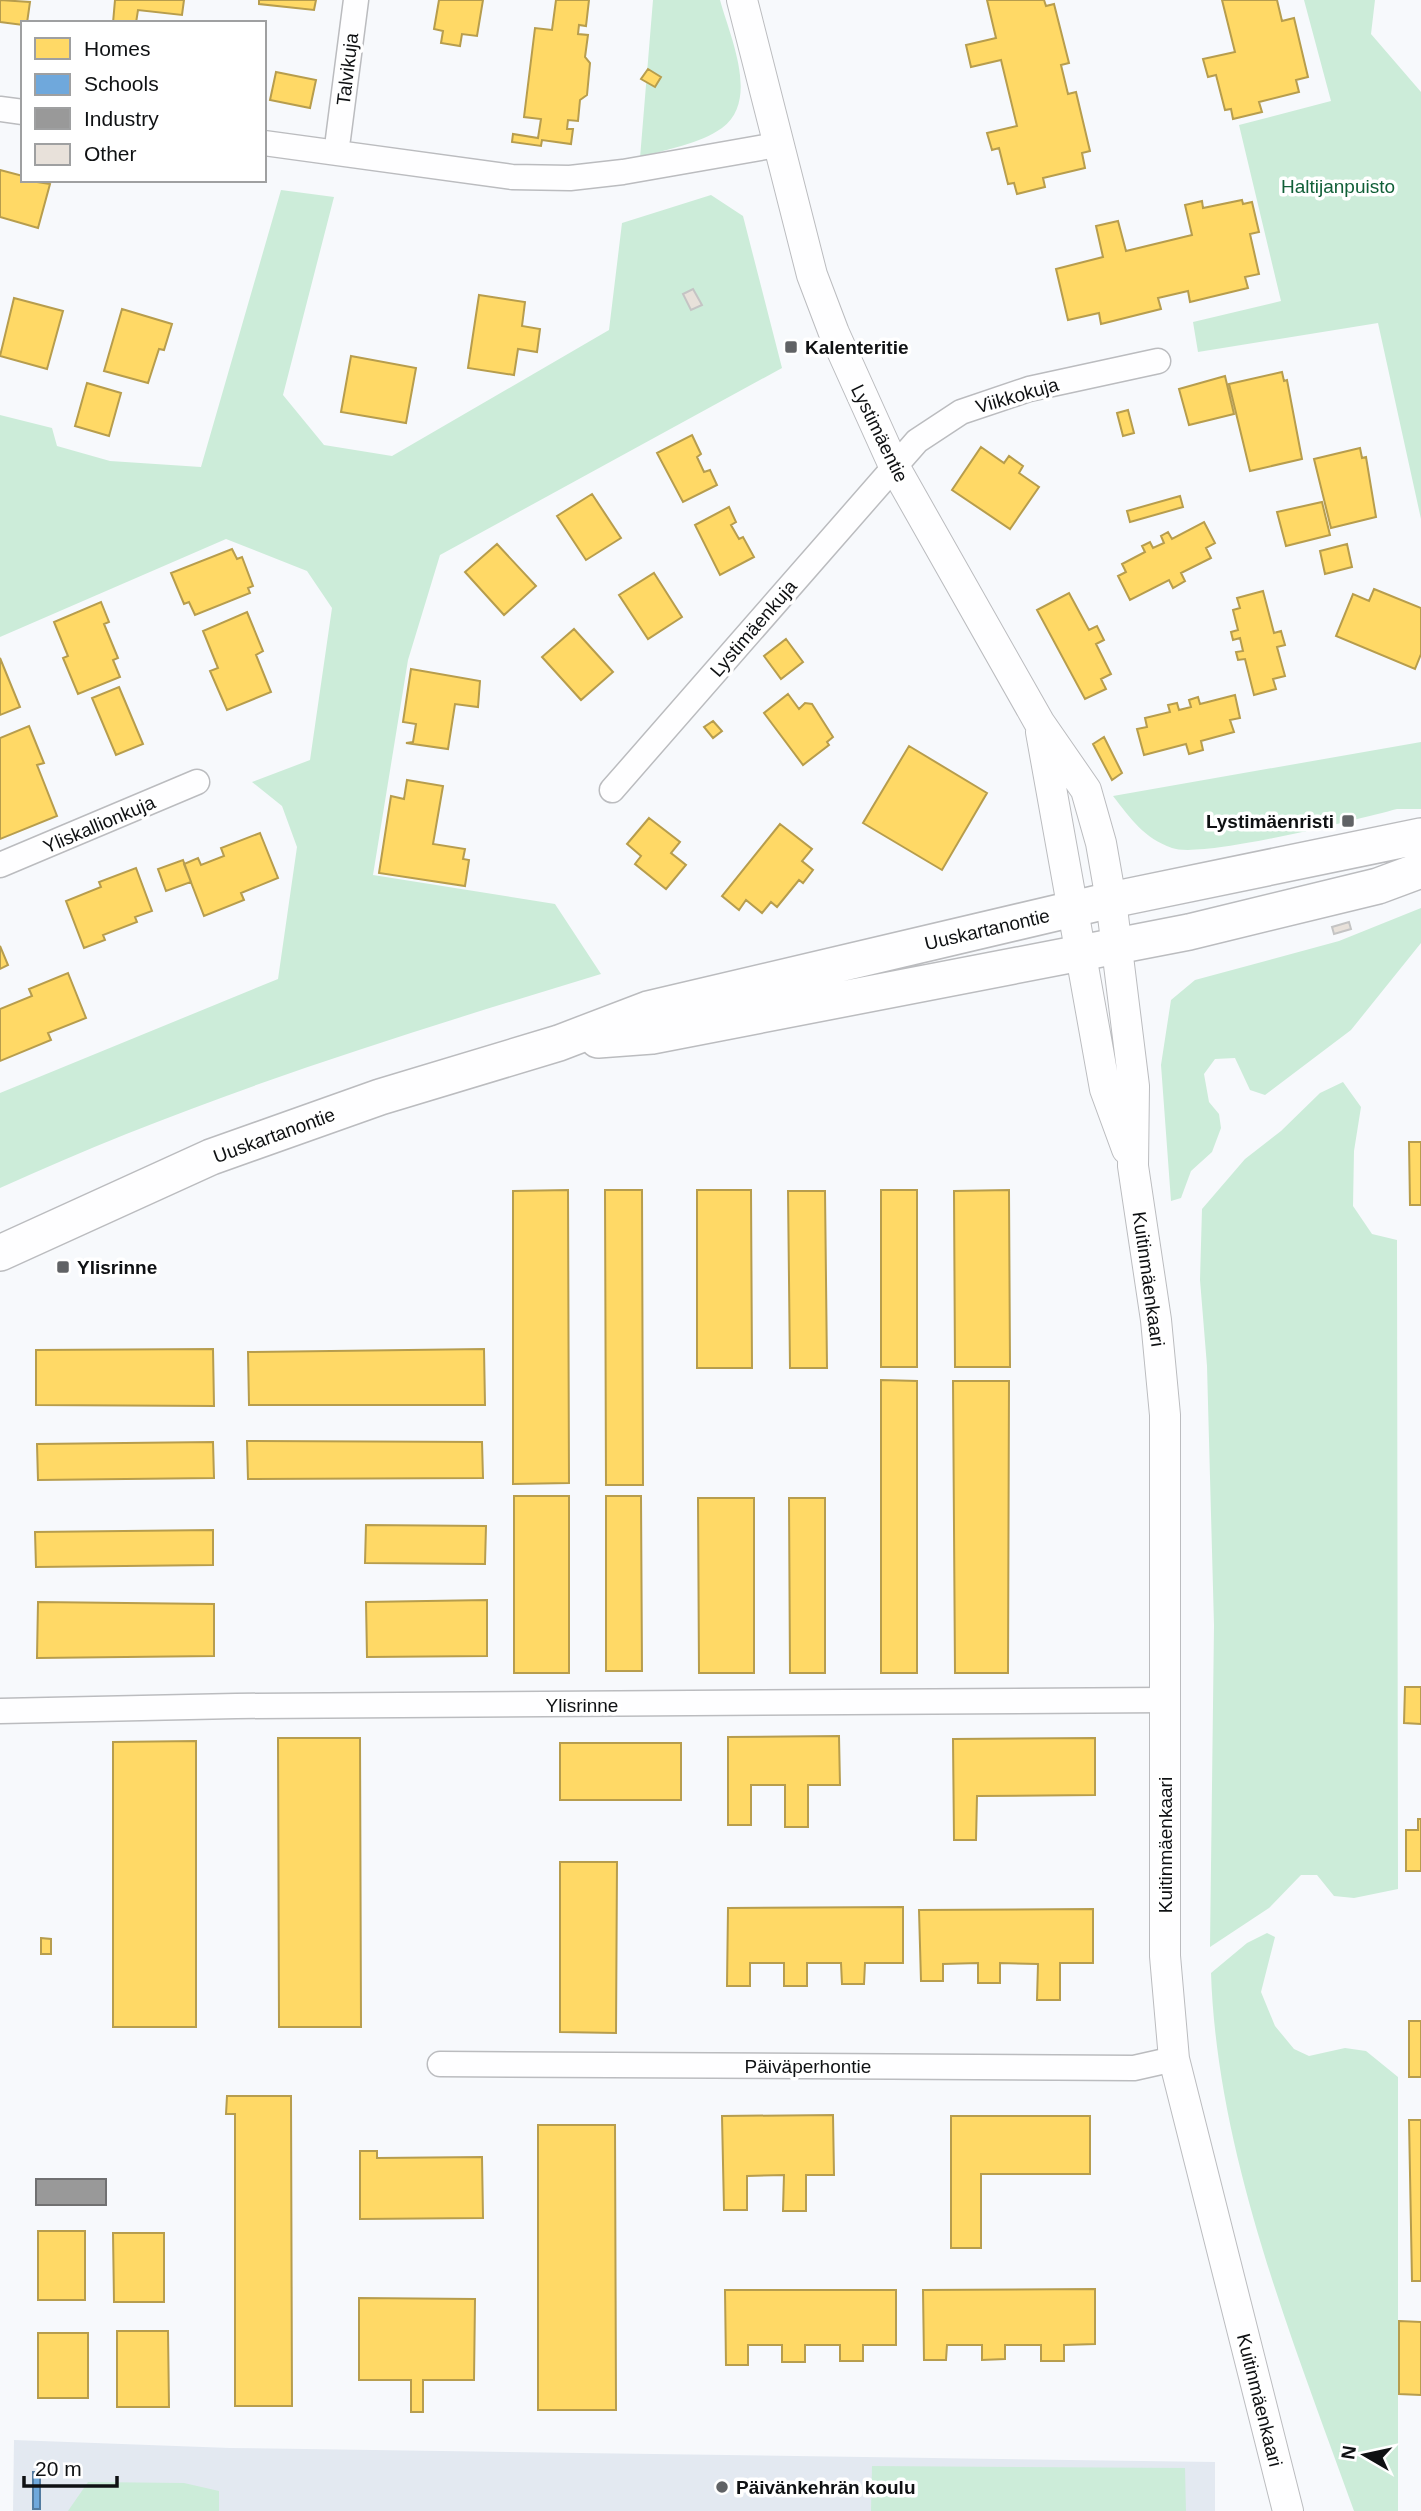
<svg xmlns="http://www.w3.org/2000/svg" width="1421" height="2511" font-family="Helvetica,sans-serif">
<style>
.built{fill:#e3e9f1}
.green{fill:#ccecd9}
.homes{fill:#ffd966;stroke:#b79d4d;stroke-width:2}
.schools{fill:#6fa8dc;stroke:#527ba0;stroke-width:2}
.industry{fill:#999;stroke:#707071;stroke-width:2}
.building{fill:#e8e1da;stroke:#c4c4c4;stroke-width:2}
.lines{fill:none;stroke-linecap:round;stroke-linejoin:round}
.minor-casing{stroke:#bbbcbf;stroke-width:27}
.tertiary-casing{stroke:#bbbcbf;stroke-width:32}
.secondary-casing{stroke:#bbbcbf;stroke-width:38}
.minor{stroke:#fefeff;stroke-width:24}
.tertiary{stroke:#fefeff;stroke-width:30}
.secondary{stroke:#fefeff;stroke-width:35}
.poi-dot{fill:#606265;stroke:#fff;stroke-width:2.5}
.labels{text-anchor:middle;stroke-width:7;stroke-linejoin:round;paint-order:stroke}
.street-label{font-size:19px;fill:#0f1113;stroke:#fff}
.park-label{font-size:19px;fill:#115f38;stroke:#fff}
.poi-label{font-size:19px;font-weight:bold;fill:#0f1113;stroke:#fff;text-anchor:start}
</style>
<rect width="100%" height="100%" fill="#f7f9fc"/>
<!-- built -->
<path class="built" d="M 14,2440 L 230,2448 L 1215,2462 L 1215,2511 L 13,2511 Z"/>
<!-- green -->
<path class="green" d="M 653,0 L 720,0 C 730,37 760,100 722,128 C 700,144 665,149 640,158 Z
M 1304,0 L 1375,0 L 1371,34 L 1421,92 L 1421,519 L 1378,323 L 1198,352 L 1193,322 L 1281,301 L 1239,125 L 1331,101 Z
M 281,190 L 334,197 L 283,395 L 324,445 L 392,456 L 609,330 L 622,223 L 711,195 L 743,216 L 782,368 L 440,555 L 408,660 L 373,875 L 555,904 L 601,974 C 397,1036 194,1099 0,1188 L 0,1093 L 278,979 L 297,847 L 282,806 L 252,782 L 310,760 L 332,608 L 307,571 L 226,539 L 0,637 L 0,415 L 52,428 L 57,446 L 110,461 L 201,467 Z
M 1421,742 L 1421,809 L 1397,809 C 1359,819 1202,859 1172,848 C 1144,838 1131,819 1113,796 Z
M 1421,908 L 1421,943 L 1351,1030 L 1265,1095 L 1250,1090 L 1235,1058 L 1215,1059 L 1204,1074 L 1209,1102 L 1219,1114 L 1221,1128 L 1212,1152 L 1191,1171 L 1181,1198 L 1171,1201 L 1161,1065 L 1171,1000 L 1195,980 L 1339,941 Z
M 1343,1082 L 1361,1107 L 1354,1151 L 1353,1206 L 1372,1234 L 1397,1240 L 1398,1889 L 1354,1898 L 1334,1896 L 1317,1875 L 1301,1875 L 1269,1908 L 1210,1947 L 1214,1625 L 1207,1366 L 1200,1280 L 1202,1209 L 1245,1159 L 1281,1131 L 1320,1093 Z
M 1267,1933 L 1275,1937 L 1261,1992 L 1275,2026 L 1294,2049 L 1309,2056 L 1345,2048 L 1366,2051 L 1398,2077 L 1398,2511 L 1354,2511 C 1293,2341 1217,2155 1211,1973 L 1247,1943 Z
M 872,2466 L 1185,2468 L 1186,2511 L 871,2511 Z
M 88,2482 L 184,2483 L 219,2491 L 219,2511 L 68,2511 Z"/>
<!-- homes -->
<path class="homes" d="M 0,0 L 30,2 L 27,23 L 23,25 L 0,22 Z
M 115,0 L 184,0 L 182,15 L 138,10 L 136,23 L 113,23 Z
M 259,0 L 316,0 L 314,10 L 259,4 Z
M 439,0 L 483,0 L 477,36 L 462,34 L 460,46 L 441,43 L 443,31 L 434,29 Z
M 556,0 L 589,0 L 586,26 L 579,25 L 578,34 L 588,35 L 585,57 L 590,63 L 587,95 L 580,100 L 578,121 L 568,120 L 567,129 L 573,129 L 571,144 L 542,140 L 541,146 L 512,142 L 513,134 L 538,138 L 541,119 L 524,117 L 535,28 L 552,30 Z
M 987,0 L 1044,0 L 1046,6 L 1054,4 L 1069,63 L 1061,65 L 1068,94 L 1076,92 L 1090,151 L 1082,153 L 1085,168 L 1043,178 L 1045,187 L 1017,194 L 1014,183 L 1008,184 L 999,148 L 992,150 L 987,133 L 1017,126 L 1001,60 L 971,67 L 966,45 L 996,38 Z
M 1222,0 L 1277,0 L 1282,21 L 1294,18 L 1308,77 L 1296,80 L 1299,92 L 1259,102 L 1262,112 L 1233,119 L 1231,109 L 1225,110 L 1216,75 L 1208,77 L 1203,59 L 1235,52 Z
M 648,69 L 661,77 L 655,87 L 641,79 Z
M 276,72 L 316,80 L 310,108 L 270,100 Z
M 0,170 L 23,176 L 23,180 L 50,184 L 38,228 L 0,217 Z
M 1242,200 L 1243,204 L 1252,202 L 1259,232 L 1250,234 L 1259,274 L 1245,277 L 1248,288 L 1190,302 L 1188,291 L 1158,298 L 1161,309 L 1101,324 L 1099,313 L 1068,320 L 1056,269 L 1103,257 L 1096,226 L 1118,221 L 1126,251 L 1192,235 L 1185,205 L 1202,201 L 1203,208 Z
M 479,295 L 525,302 L 522,326 L 540,329 L 537,352 L 518,349 L 514,375 L 468,368 Z
M 14,298 L 63,311 L 47,369 L 0,356 Z
M 122,309 L 172,324 L 164,350 L 159,349 L 148,383 L 104,371 Z
M 351,356 L 416,368 L 406,423 L 341,412 Z
M 1282,372 L 1284,381 L 1287,380 L 1302,459 L 1250,471 L 1229,384 Z
M 1225,376 L 1234,414 L 1189,425 L 1179,389 Z
M 87,383 L 121,393 L 109,436 L 75,426 Z
M 1128,410 L 1134,433 L 1123,436 L 1117,413 Z
M 692,435 L 701,454 L 697,457 L 704,472 L 710,470 L 717,485 L 683,502 L 657,453 Z
M 981,447 L 1004,463 L 1009,456 L 1023,466 L 1019,473 L 1039,487 L 1010,529 L 952,490 Z
M 1360,448 L 1362,458 L 1366,457 L 1376,517 L 1331,528 L 1314,459 Z
M 592,494 L 621,538 L 586,560 L 557,516 Z
M 1180,496 L 1183,507 L 1130,522 L 1127,511 Z
M 1322,502 L 1330,535 L 1286,546 L 1277,512 Z
M 729,507 L 736,522 L 731,525 L 739,539 L 743,537 L 754,557 L 720,575 L 695,525 Z
M 1204,522 L 1215,543 L 1206,548 L 1211,558 L 1181,573 L 1185,581 L 1173,588 L 1169,580 L 1130,600 L 1118,576 L 1126,572 L 1122,564 L 1145,552 L 1142,546 L 1150,542 L 1153,548 L 1164,543 L 1161,536 L 1168,532 L 1172,539 Z
M 497,544 L 536,586 L 504,615 L 465,572 Z
M 1347,544 L 1352,567 L 1325,574 L 1320,551 Z
M 232,549 L 237,559 L 242,557 L 253,586 L 248,588 L 250,593 L 195,615 L 189,602 L 184,604 L 171,573 Z
M 654,573 L 682,617 L 648,639 L 619,595 Z
M 1374,589 L 1421,608 L 1421,654 L 1415,669 L 1336,636 L 1353,594 L 1369,601 Z
M 1263,591 L 1274,633 L 1281,631 L 1285,645 L 1277,647 L 1285,676 L 1273,679 L 1276,689 L 1254,695 L 1245,659 L 1238,660 L 1236,652 L 1243,651 L 1240,638 L 1233,640 L 1231,632 L 1238,630 L 1233,610 L 1240,608 L 1237,598 Z
M 1069,593 L 1089,630 L 1097,626 L 1104,640 L 1096,644 L 1111,674 L 1101,679 L 1106,689 L 1085,699 L 1037,610 Z
M 101,602 L 109,622 L 104,624 L 118,658 L 113,660 L 120,677 L 78,694 L 63,658 L 68,656 L 54,622 Z
M 247,612 L 263,651 L 256,655 L 271,692 L 227,710 L 210,671 L 218,668 L 203,631 Z
M 574,629 L 613,672 L 581,700 L 542,657 Z
M 786,639 L 803,662 L 781,679 L 764,656 Z
M 0,658 L 20,707 L 0,715 Z
M 411,669 L 480,681 L 478,707 L 455,704 L 448,749 L 406,743 L 413,742 L 416,724 L 403,722 Z
M 119,687 L 143,744 L 116,755 L 92,698 Z
M 788,694 L 799,709 L 805,703 L 812,704 L 833,737 L 827,742 L 829,745 L 803,765 L 764,713 Z
M 1235,695 L 1240,718 L 1230,720 L 1234,732 L 1201,741 L 1203,750 L 1189,754 L 1186,744 L 1144,755 L 1137,729 L 1147,727 L 1145,718 L 1170,712 L 1168,705 L 1177,703 L 1179,710 L 1191,707 L 1189,700 L 1198,697 L 1200,704 Z
M 713,721 L 722,731 L 713,738 L 704,727 Z
M 29,726 L 44,763 L 37,765 L 57,816 L 0,839 L 0,738 Z
M 1104,737 L 1122,773 L 1112,780 L 1093,744 Z
M 909,746 L 987,793 L 942,870 L 863,823 Z
M 407,780 L 443,786 L 433,844 L 465,849 L 463,859 L 469,860 L 465,886 L 379,873 L 391,796 L 404,799 Z
M 649,818 L 680,842 L 671,853 L 686,865 L 666,889 L 635,864 L 641,856 L 627,844 Z
M 780,824 L 812,849 L 802,861 L 813,870 L 803,883 L 799,880 L 777,907 L 771,902 L 762,913 L 746,900 L 739,910 L 722,896 Z
M 260,833 L 278,878 L 241,893 L 244,900 L 204,916 L 184,864 L 198,858 L 201,865 L 224,856 L 221,848 Z
M 183,860 L 191,882 L 166,891 L 158,869 Z
M 136,868 L 152,911 L 135,917 L 137,922 L 103,935 L 105,940 L 84,948 L 66,901 L 101,887 L 99,882 Z
M 0,946 L 8,965 L 0,969 Z
M 68,973 L 86,1018 L 48,1033 L 51,1040 L 0,1061 L 0,1009 L 32,996 L 29,989 Z
M 1409,1142 L 1421,1142 L 1421,1205 L 1410,1205 Z
M 568,1190 L 569,1483 L 513,1484 L 513,1191 Z
M 605,1190 L 642,1190 L 643,1485 L 606,1485 Z
M 697,1190 L 751,1190 L 752,1368 L 697,1368 Z
M 881,1190 L 917,1190 L 917,1367 L 881,1367 Z
M 1009,1190 L 1010,1367 L 955,1367 L 954,1191 Z
M 788,1191 L 825,1191 L 827,1368 L 790,1368 Z
M 213,1349 L 214,1406 L 36,1405 L 36,1350 Z
M 484,1349 L 485,1405 L 249,1405 L 248,1352 Z
M 881,1380 L 917,1381 L 917,1673 L 881,1673 Z
M 953,1381 L 1009,1381 L 1008,1673 L 955,1673 Z
M 247,1441 L 482,1442 L 483,1478 L 248,1479 Z
M 213,1442 L 214,1478 L 38,1480 L 37,1444 Z
M 514,1496 L 569,1496 L 569,1673 L 514,1673 Z
M 606,1496 L 641,1496 L 642,1671 L 606,1671 Z
M 698,1498 L 754,1498 L 754,1673 L 699,1673 Z
M 789,1498 L 825,1498 L 825,1673 L 790,1673 Z
M 366,1525 L 486,1526 L 485,1564 L 365,1563 Z
M 213,1530 L 213,1565 L 36,1567 L 35,1532 Z
M 487,1600 L 487,1656 L 367,1657 L 366,1602 Z
M 38,1602 L 214,1604 L 214,1656 L 37,1658 Z
M 1405,1687 L 1421,1687 L 1421,1724 L 1404,1723 Z
M 839,1736 L 840,1785 L 808,1785 L 808,1827 L 785,1827 L 785,1785 L 751,1785 L 751,1825 L 728,1825 L 728,1737 Z
M 278,1738 L 360,1738 L 361,2027 L 279,2027 Z
M 1095,1738 L 1095,1795 L 977,1796 L 976,1840 L 954,1840 L 953,1739 Z
M 196,1741 L 196,2027 L 113,2027 L 113,1742 Z
M 560,1743 L 681,1743 L 681,1800 L 560,1800 Z
M 1418,1819 L 1421,1819 L 1421,1871 L 1406,1871 L 1406,1830 L 1418,1830 Z
M 560,1862 L 617,1862 L 616,2033 L 560,2032 Z
M 903,1907 L 903,1963 L 865,1963 L 864,1984 L 842,1984 L 841,1963 L 807,1963 L 807,1986 L 784,1986 L 784,1963 L 750,1963 L 750,1986 L 727,1986 L 728,1908 Z
M 1093,1909 L 1093,1963 L 1060,1963 L 1060,2000 L 1037,2000 L 1038,1964 L 1000,1963 L 1000,1983 L 978,1983 L 978,1963 L 943,1964 L 943,1981 L 921,1981 L 919,1910 Z
M 41,1938 L 51,1939 L 51,1954 L 41,1954 Z
M 1409,2021 L 1421,2021 L 1421,2077 L 1409,2077 Z
M 227,2096 L 291,2096 L 292,2406 L 235,2406 L 235,2114 L 226,2114 Z
M 833,2115 L 834,2175 L 806,2175 L 806,2211 L 783,2211 L 784,2175 L 747,2176 L 747,2210 L 724,2210 L 722,2116 Z
M 951,2116 L 1090,2116 L 1090,2174 L 981,2174 L 981,2248 L 951,2248 Z
M 1409,2120 L 1421,2120 L 1421,2281 L 1412,2281 Z
M 538,2125 L 615,2125 L 616,2410 L 538,2410 Z
M 360,2151 L 377,2151 L 377,2158 L 482,2157 L 483,2218 L 360,2219 Z
M 38,2231 L 85,2231 L 85,2300 L 38,2300 Z
M 113,2233 L 164,2233 L 164,2302 L 114,2302 Z
M 1095,2289 L 1095,2344 L 1064,2345 L 1064,2361 L 1041,2361 L 1041,2345 L 1005,2345 L 1005,2359 L 982,2360 L 982,2345 L 947,2345 L 946,2360 L 924,2360 L 923,2290 Z
M 725,2290 L 896,2290 L 896,2345 L 863,2345 L 863,2361 L 840,2361 L 840,2345 L 805,2345 L 805,2362 L 782,2362 L 782,2345 L 748,2345 L 748,2365 L 726,2365 Z
M 359,2298 L 475,2299 L 474,2380 L 423,2380 L 423,2412 L 411,2412 L 411,2380 L 359,2380 Z
M 1399,2321 L 1421,2322 L 1421,2395 L 1399,2394 Z
M 117,2331 L 168,2331 L 169,2407 L 117,2407 Z
M 38,2333 L 88,2333 L 88,2398 L 38,2398 Z"/>
<!-- schools -->
<path class="schools" d="M 33,2472 L 40,2472 L 40,2509 L 33,2509 Z"/>
<!-- industry -->
<path class="industry" d="M 36,2179 L 106,2179 L 106,2205 L 36,2205 Z"/>
<!-- building -->
<path class="building" d="M 693,289 L 702,305 L 691,310 L 683,294 Z
M 1349,922 L 1351,929 L 1334,934 L 1332,927 Z"/>
<g class="lines">
<!-- minor casing -->
<g class="minor-casing">
<path id="minor" d="M 0,109 L 23,112
M 338,139 L 356,0
M 264,143 L 512,177 L 570,178 L 623,172 L 777,145
M 612,790 L 917,441 L 961,412 L 1029,389 L 1158,361
M 0,865 L 197,782
M 0,1711 L 236,1706 L 1165,1700
M 440,2064 L 1134,2068 L 1174,2059"/>
</g>
<!-- tertiary casing -->
<g class="tertiary-casing">
<path id="tertiary" d="M 742,0 L 812,275 L 834,333 L 894,466 L 1039,722 L 1086,790 L 1101,843 L 1111,900 L 1134,1086 L 1133,1166 L 1156,1320 L 1165,1415 L 1165,1956 L 1174,2059 L 1288,2511
M 1041,732 L 1105,1089 L 1127,1149"/>
</g>
<!-- secondary casing -->
<g class="secondary-casing">
<path id="secondary" d="M 598,1040 L 652,1036 L 1189,932 L 1378,886 L 1421,870
M 0,1253 L 211,1157 L 380,1097 L 559,1043 L 648,1009 L 1111,900 L 1421,836"/>
</g>
<!-- minor -->
<use href="#minor" class="minor"/>
<!-- tertiary -->
<use href="#tertiary" class="tertiary"/>
<!-- secondary -->
<use href="#secondary" class="secondary"/>
</g>
<!-- markers -->
<g class="poi-dot">
<rect x="784" y="340" width="14" height="14" rx="3.5"/>
<rect x="1341" y="814" width="14" height="14" rx="3.5"/>
<rect x="56" y="1260" width="14" height="14" rx="3.5"/>
<circle cx="722" cy="2487" r="7"/>
</g>
<g class="labels">
<!-- street labels -->
<g class="street-label">
<text transform="translate(347 69) rotate(-83)" y="7">Talvikuja</text>
<text transform="translate(1017 395) rotate(-16)" y="7">Viikkokuja</text>
<text transform="translate(880 433) rotate(64)" y="7">Lystimäentie</text>
<text transform="translate(753 628) rotate(-49)" y="7">Lystimäenkuja</text>
<text transform="translate(99 824) rotate(-23)" y="7">Yliskallionkuja</text>
<text transform="translate(987 929) rotate(-13)" y="7">Uuskartanontie</text>
<text transform="translate(274 1135) rotate(-20)" y="7">Uuskartanontie</text>
<text transform="translate(1149 1279) rotate(82)" y="7">Kuitinmäenkaari</text>
<text x="582" y="1712">Ylisrinne</text>
<text transform="translate(1165 1845) rotate(-90)" y="7">Kuitinmäenkaari</text>
<text x="808" y="2073">Päiväperhontie</text>
<text transform="translate(1260 2400) rotate(76)" y="7">Kuitinmäenkaari</text>
</g>
<!-- park labels -->
<g class="park-label">
<text x="1338" y="193">Haltijanpuisto</text>
</g>
<!-- poi labels -->
<g class="poi-label">
<text x="805" y="354">Kalenteritie</text>
<text x="1334" y="828" text-anchor="end">Lystimäenristi</text>
<text x="77" y="1274">Ylisrinne</text>
<text x="736" y="2494">Päivänkehrän koulu</text>
</g>
</g>
<!-- legend -->
<rect x="21" y="21" width="245" height="161" fill="#ffffff" stroke="#9fa0a1" stroke-width="2"/>
<rect x="35" y="38" width="35" height="21" fill="#ffd966" stroke="#9fa0a1" stroke-width="2"/>
<text x="84" y="56" font-size="21" fill="#0f1113">Homes</text>
<rect x="35" y="74" width="35" height="21" fill="#6fa8dc" stroke="#9fa0a1" stroke-width="2"/>
<text x="84" y="91" font-size="21" fill="#0f1113">Schools</text>
<rect x="35" y="108" width="35" height="21" fill="#999999" stroke="#9fa0a1" stroke-width="2"/>
<text x="84" y="126" font-size="21" fill="#0f1113">Industry</text>
<rect x="35" y="144" width="35" height="21" fill="#e8e1da" stroke="#9fa0a1" stroke-width="2"/>
<text x="84" y="161" font-size="21" fill="#0f1113">Other</text>
<!-- north arrow -->
<g transform="translate(1365 2455) rotate(279)" stroke="#ffffff" stroke-width="5" paint-order="stroke">
<path d="M0-5L12 26L0 18L-12 26Z" fill="#0f1113"/>
<text y="-10" font-size="19" font-weight="bold" text-anchor="middle" fill="#0f1113">N</text>
</g>
<!-- scale -->
<path d="M24 2476v10h93v-10" fill="none" stroke="#0f1113" stroke-width="3.5"/>
<text x="35" y="2476" font-size="21" fill="#0f1113" stroke="#ffffff" stroke-width="5" paint-order="stroke">20 m</text>
</svg>
